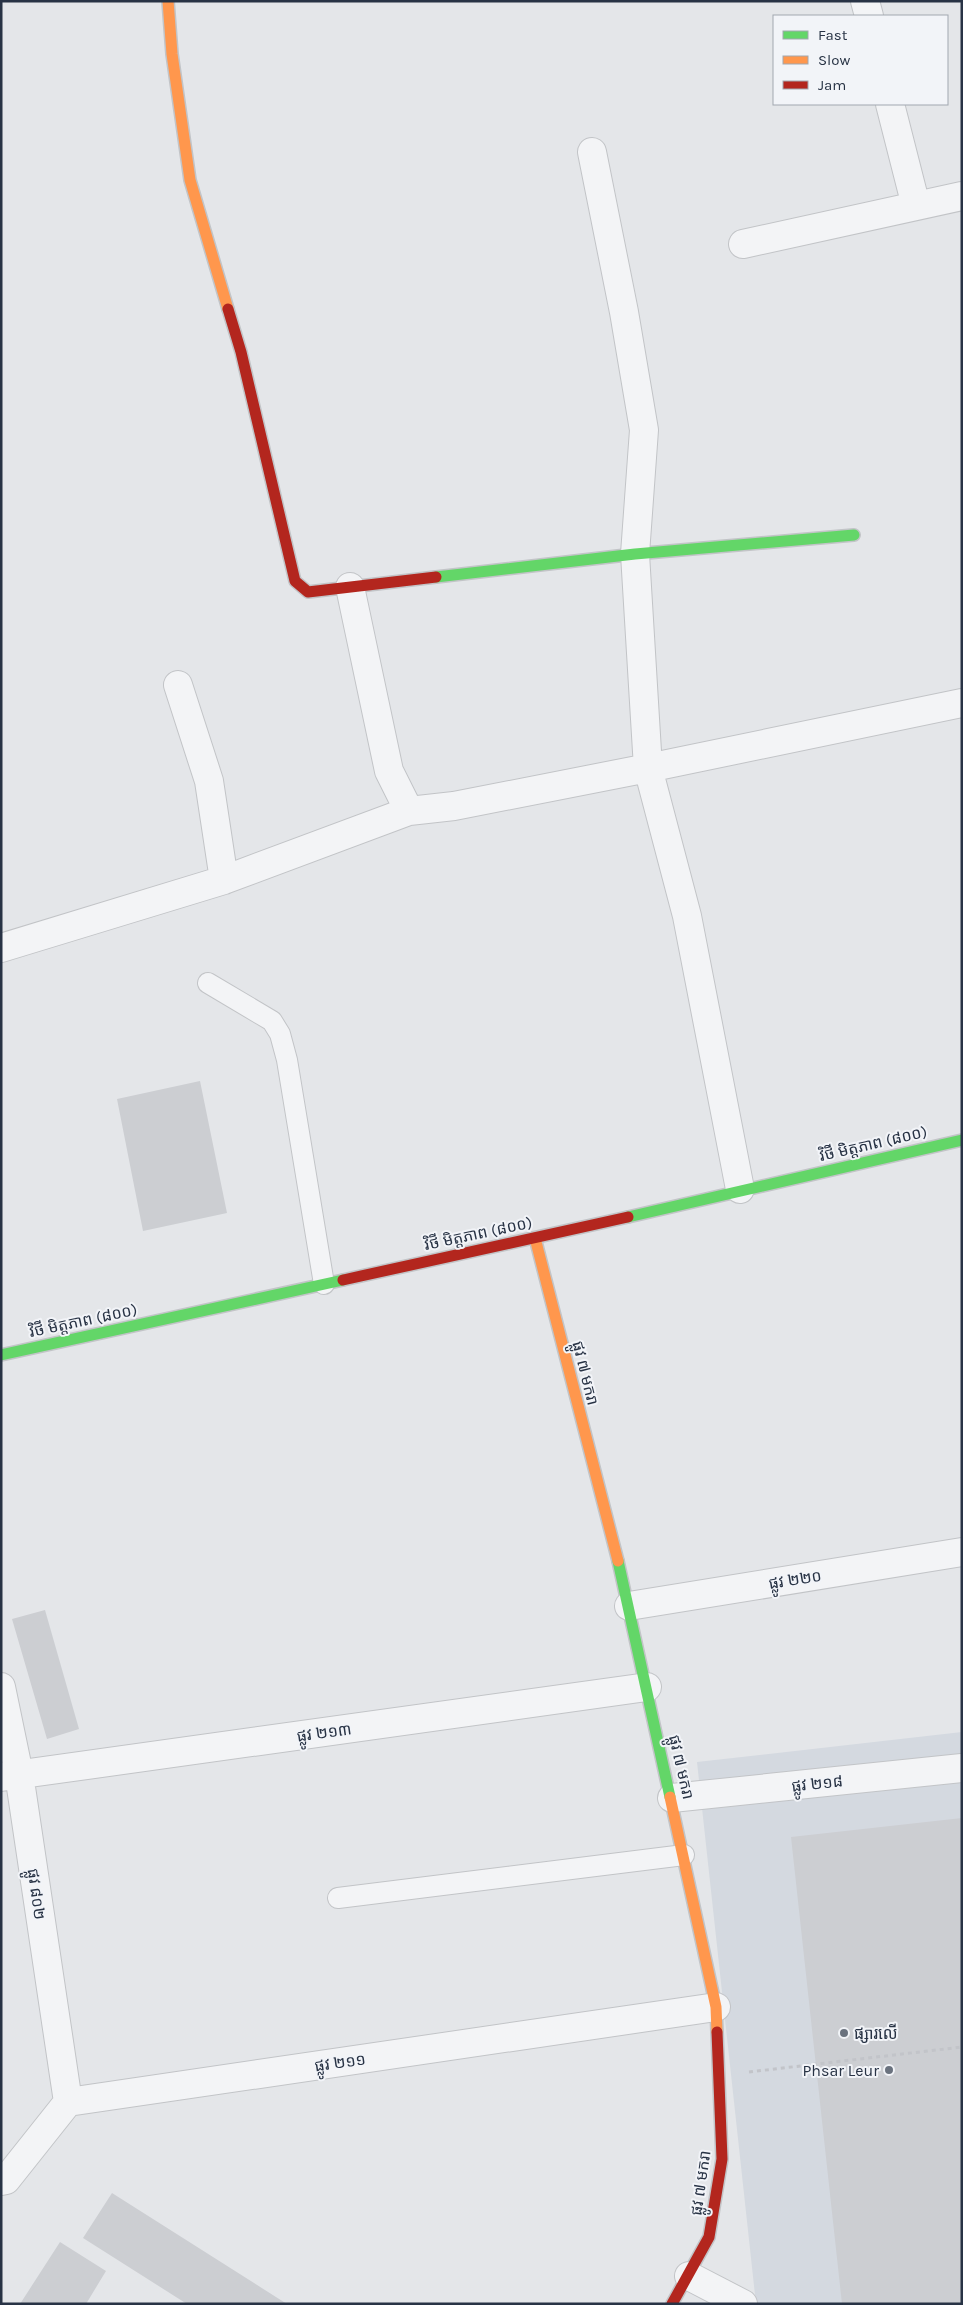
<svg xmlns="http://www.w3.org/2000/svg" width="963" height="2305" font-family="Karla,'Noto Sans Khmer',sans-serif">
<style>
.built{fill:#d4d9e0}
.building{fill:#ccced2}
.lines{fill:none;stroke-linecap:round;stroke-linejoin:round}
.lane-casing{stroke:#c2c4c7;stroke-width:22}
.street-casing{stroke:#c2c4c7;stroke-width:30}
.fast-casing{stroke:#c2c4c7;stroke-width:14}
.slow-casing{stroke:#c2c4c7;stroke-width:14}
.jam-casing{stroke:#c2c4c7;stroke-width:14}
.path{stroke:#c2c4c9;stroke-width:3;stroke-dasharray:4 4;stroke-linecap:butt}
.lane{stroke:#f3f4f6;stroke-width:20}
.street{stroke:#f3f4f6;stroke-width:28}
.fast{stroke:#63d668;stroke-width:11}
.slow{stroke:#ff974d;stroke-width:11}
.jam{stroke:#b3261e;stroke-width:11}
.poi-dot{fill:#6a727e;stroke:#f2f4f8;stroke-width:2}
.labels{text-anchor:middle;stroke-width:4;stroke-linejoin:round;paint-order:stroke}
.street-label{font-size:16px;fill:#283345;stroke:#f2f4f8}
.poi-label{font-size:16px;fill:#283345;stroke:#f2f4f8;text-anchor:start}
</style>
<rect width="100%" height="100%" fill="#e4e6e9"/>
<!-- built -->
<path class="built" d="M 962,1732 L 962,2304 L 756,2304 L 697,1762 Z"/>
<!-- building -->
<path class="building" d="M 200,1081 L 227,1213 L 143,1231 L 117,1099 Z
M 45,1610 L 79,1729 L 47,1739 L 12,1619 Z
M 962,1818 L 962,2304 L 842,2304 L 791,1837 Z
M 112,2193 L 287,2304 L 187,2304 L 83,2238 Z
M 60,2242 L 106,2271 L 86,2304 L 20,2304 Z"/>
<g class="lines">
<!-- lane casing -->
<g class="lane-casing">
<path id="lane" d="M 208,983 L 272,1021 L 280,1034 L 287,1060 L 324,1284
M 338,1898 L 684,1855"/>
</g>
<!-- street casing -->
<g class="street-casing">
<path id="street" d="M 865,1 L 869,16
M 890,104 L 916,206
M 592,152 L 624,312 L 644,430 L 635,554 L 648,768 L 687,916 L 740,1189
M 743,244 L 962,196
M 350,587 L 389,771 L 409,811
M 178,685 L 209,781 L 224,880
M 1,948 L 224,880 L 409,811 L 454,806 L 648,768 L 962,703
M 629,1606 L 962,1552
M 1,1687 L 19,1774 L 68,2102
M 1,1777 L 647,1687
M 672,1798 L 962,1768
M 1,2181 L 6,2180 L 68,2102 L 716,2007
M 689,2276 L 743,2304"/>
</g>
<!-- fast casing -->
<g class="fast-casing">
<path id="fast" d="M 436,577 L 635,554 L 854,535
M 628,1217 L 962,1140
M 1,1355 L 343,1280
M 618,1561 L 670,1797"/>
</g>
<!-- slow casing -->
<g class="slow-casing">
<path id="slow" d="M 168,1 L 172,54 L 190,180 L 228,309
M 535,1238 L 618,1561
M 670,1797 L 716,2007 L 717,2032"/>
</g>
<!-- jam casing -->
<g class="jam-casing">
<path id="jam" d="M 228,309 L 241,352 L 295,581 L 308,592 L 436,577
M 343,1280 L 628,1217
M 672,2304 L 709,2237 L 722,2159 L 717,2032"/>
</g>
<!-- path -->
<path class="path" d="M 749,2072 L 962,2047"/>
<!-- lane -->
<use href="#lane" class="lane"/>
<!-- street -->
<use href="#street" class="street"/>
<!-- fast -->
<use href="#fast" class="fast"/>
<!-- slow -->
<use href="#slow" class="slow"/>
<!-- jam -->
<use href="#jam" class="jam"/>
</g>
<!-- markers -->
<g class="poi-dot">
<circle cx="844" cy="2033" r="5"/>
<circle cx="889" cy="2070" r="5"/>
</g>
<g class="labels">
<!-- street labels -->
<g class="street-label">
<text transform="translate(873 1143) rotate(-13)" y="6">វិថី មិត្តភាព (៨០០)</text>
<text transform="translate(478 1233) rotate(-12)" y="6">វិថី មិត្តភាព (៨០០)</text>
<text transform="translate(83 1320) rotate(-12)" y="6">វិថី មិត្តភាព (៨០០)</text>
<text transform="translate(586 1373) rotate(76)" y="6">ផ្លូវ ៧ មករា</text>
<text transform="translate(795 1579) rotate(-9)" y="6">ផ្លូវ ២២០</text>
<text transform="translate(324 1732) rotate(-8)" y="6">ផ្លូវ ២១៣</text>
<text transform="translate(682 1767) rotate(77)" y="6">ផ្លូវ ៧ មករា</text>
<text transform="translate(817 1783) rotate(-6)" y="6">ផ្លូវ ២១៨</text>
<text transform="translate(37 1894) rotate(82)" y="6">ផ្លូវ ៨០២</text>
<text transform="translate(340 2062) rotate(-8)" y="6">ផ្លូវ ២១១</text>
<text transform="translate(700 2183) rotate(-82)" y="6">ផ្លូវ ៧ មករា</text>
</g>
<!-- poi labels -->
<g class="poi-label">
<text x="854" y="2039">ផ្សារលើ</text>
<text x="879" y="2076" text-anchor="end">Phsar Leur</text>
</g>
</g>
<!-- border -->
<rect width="963" height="2305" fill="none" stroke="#283345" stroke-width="5"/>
<!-- legend -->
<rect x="773" y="15" width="175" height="90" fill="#f2f4f8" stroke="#a1a7b0"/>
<rect x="783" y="31" width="25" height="8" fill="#63d668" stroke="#a1a7b0"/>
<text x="818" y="40" font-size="15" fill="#283345">Fast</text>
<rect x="783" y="56" width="25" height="8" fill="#ff974d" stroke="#a1a7b0"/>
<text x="818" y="65" font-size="15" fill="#283345">Slow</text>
<rect x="783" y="81" width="25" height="8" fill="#b3261e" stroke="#a1a7b0"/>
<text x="818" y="90" font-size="15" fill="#283345">Jam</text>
</svg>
